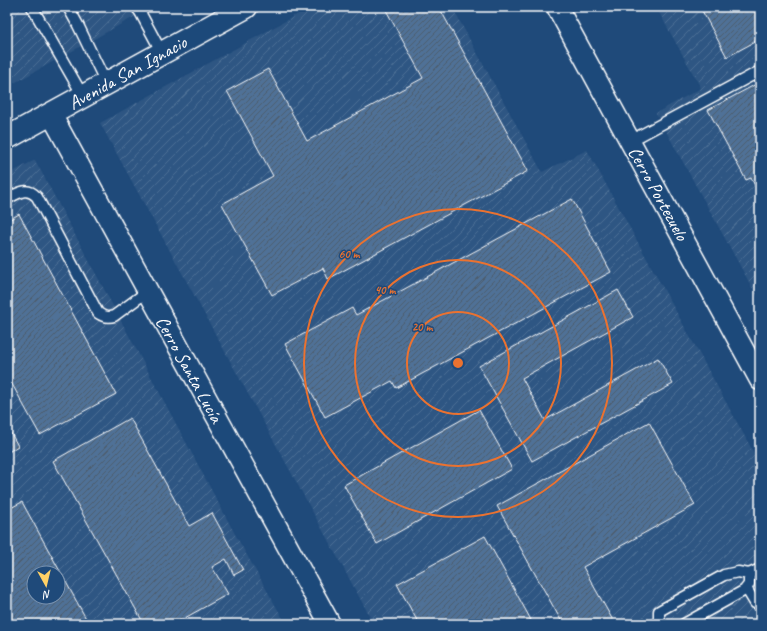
<svg xmlns="http://www.w3.org/2000/svg" width="767" height="631" font-family="Caveat,sans-serif">
<style>
.industrial{fill:url(#industrial-furrows);fill-rule:evenodd}
.building{fill:url(#building-hatch);stroke:#fff;fill-rule:evenodd}
.lines{fill:none;stroke-linecap:round;stroke-linejoin:round}
.service-casing{stroke:#fff;stroke-width:13}
.minor-casing{stroke:#fff;stroke-width:23}
.secondary-casing{stroke:#fff;stroke-width:25}
.service{stroke:#1f4a7a;stroke-width:10}
.minor{stroke:#1f4a7a;stroke-width:20}
.secondary{stroke:#1f4a7a;stroke-width:22}
.ring{fill:none;stroke:#eb7230;stroke-width:2}
.labels{text-anchor:middle;stroke-width:3;stroke-linejoin:round;paint-order:stroke}
.street-label{font-size:19px;fill:#fff;stroke:#1f4a7a}
.centre{fill:#eb7230;stroke:#1f4a7a;stroke-width:2}
.ring-label{font-size:12px;text-anchor:middle;font-weight:bold;fill:#eb7230;stroke:#1f4a7a;stroke-width:3;stroke-linejoin:round;paint-order:stroke}
</style>
<defs>
<pattern id="industrial-furrows" width="10" height="10" patternUnits="userSpaceOnUse"><rect width="10" height="10" fill="#2e5683"/><path d="M-1 1l2-2M0 10L10 0M9 11l2-2" fill="none" stroke="#4d6f96"/></pattern>
<pattern id="building-hatch" width="6" height="6" patternUnits="userSpaceOnUse"><rect width="6" height="6" fill="#507197"/><path d="M-1 1l2-2M0 6l6-6M5 7l2-2" fill="none" stroke="#4e5b6a"/></pattern>
</defs>
<rect width="100%" height="100%" fill="#1f4a7a"/>
<filter id="ink" filterUnits="userSpaceOnUse"><feTurbulence type="fractalNoise" baseFrequency=".025" numOctaves="2"/><feDisplacementMap in="SourceGraphic" scale="8" xChannelSelector="R" yChannelSelector="G"/><feConvolveMatrix kernelMatrix="1 2 1 2 8 2 1 2 1" color-interpolation-filters="sRGB"/></filter>
<g filter="url(#ink)">
<!-- industrial -->
<path class="industrial" d="M 7,7 L 152,7 L 7,87 Z
M 311,7 L 452,7 L 542,172 L 587,150 L 760,464 L 760,624 L 374,624 L 100,123 Z
M 656,7 L 760,7 L 760,302 L 656,113 L 701,88 Z
M 35,160 L 236,536 L 286,624 L 7,624 L 7,175 ZM 34,573 L 58,573 L 58,597 L 34,597 Z"/>
<!-- building -->
<path class="building" d="M 391,7 L 439,7 L 528,171 L 328,279 L 323,268 L 272,295 L 222,204 L 273,176 L 227,91 L 268,69 L 307,141 L 423,78 L 386,10 Z
M 700,7 L 760,7 L 760,39 L 727,57 Z
M 760,82 L 760,195 L 751,178 L 746,180 L 708,110 Z
M 572,199 L 611,272 L 396,388 L 392,381 L 325,417 L 285,344 L 352,308 L 356,315 Z
M 19,214 L 116,394 L 40,435 L 7,375 L 7,221 Z
M 618,290 L 633,317 L 522,378 L 545,420 L 658,358 L 673,384 L 532,461 L 479,366 Z
M 479,410 L 512,469 L 377,544 L 344,485 Z
M 130,418 L 189,526 L 212,513 L 243,570 L 234,575 L 226,559 L 212,567 L 228,594 L 174,624 L 144,624 L 53,461 Z
M 649,422 L 695,505 L 583,567 L 615,624 L 563,624 L 497,506 Z
M 7,426 L 18,446 L 7,453 Z
M 22,502 L 89,624 L 7,624 L 7,510 ZM 34,573 L 58,573 L 58,597 L 34,597 Z
M 485,536 L 531,620 L 522,624 L 419,624 L 397,584 Z"/>
<g class="lines">
<!-- service casing -->
<g class="service-casing">
<path id="service" d="M 32,7 L 83,96
M 68,7 L 78,25 L 106,83
M 136,7 L 140,12 L 162,53
M 630,141 L 760,71
M 7,199 C 18,193 27,186 37,197 L 98,313 C 104,317 108,318 114,316 L 148,291
M 746,588 L 755,603
M 662,624 L 659,618 L 659,611 L 724,575 L 738,572 L 749,574 L 760,569
M 684,624 L 745,590 L 749,584 L 749,574"/>
</g>
<!-- minor casing -->
<g class="minor-casing">
<path id="minor" d="M 557,7 L 760,380
M 51,114 L 330,624"/>
</g>
<!-- secondary casing -->
<g class="secondary-casing">
<path id="secondary" d="M 7,138 L 246,7"/>
</g>
<!-- service -->
<use href="#service" class="service"/>
<!-- minor -->
<use href="#minor" class="minor"/>
<!-- secondary -->
<use href="#secondary" class="secondary"/>
</g>
</g>
<!-- distance rings -->
<g class="ring">
<circle cx="458" cy="363" r="51"/>
<circle cx="458" cy="363" r="103"/>
<circle cx="458" cy="363" r="154"/>
</g>
<g class="labels">
<!-- street labels -->
<g class="street-label">
<text transform="translate(127 72) rotate(-29)" y="7">Avenida San Ignacio</text>
<text transform="translate(659 193) rotate(61)" y="7">Cerro Portezuelo</text>
<text transform="translate(190 369) rotate(61)" y="7">Cerro Santa Lucía</text>
</g>
</g>
<circle cx="458" cy="363" r="6" class="centre"/>
<g class="ring-label">
<text x="349" y="258">60 m</text>
<text x="385" y="294">40 m</text>
<text x="422" y="331">20 m</text>
</g>
<!-- margin -->
<rect width="767" height="631" fill="none" stroke="#1f4a7a" stroke-width="24"/>
<rect x="12" y="12" width="743" height="607" fill="none" stroke="#fff" stroke-width="1.5" filter="url(#ink)"/>
<!-- north arrow -->
<g transform="translate(46 585) rotate(172)"><circle r="19" fill="#1f4a7a" stroke="#7992af"/>
<path d="M0-3L7 15L0 10L-7 15Z" fill="#ffd166"/>
<text y="-6" font-size="11" font-weight="bold" text-anchor="middle" fill="#ffffff">N</text>
</g>
</svg>
